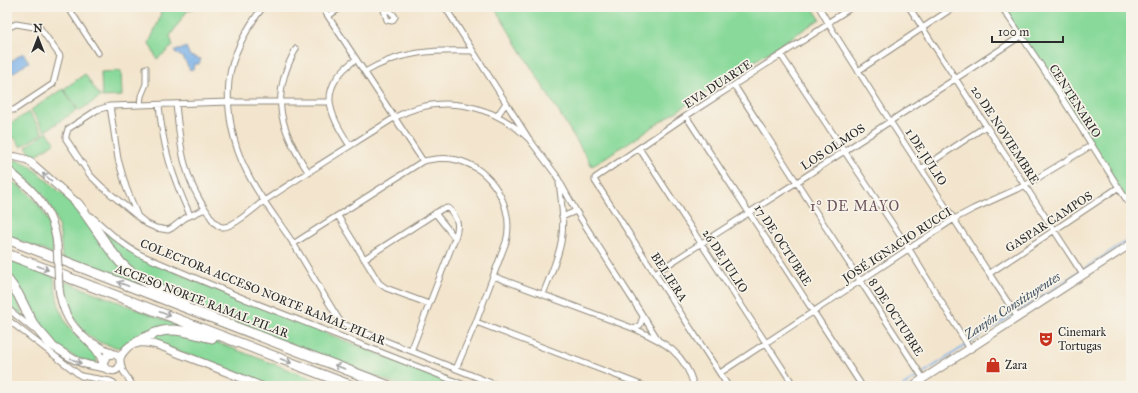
<svg xmlns="http://www.w3.org/2000/svg" width="1138" height="393" font-family="'IM FELL Great Primer',serif">
<style>
.green{fill:#88d99a;stroke:#5a8262}
.water{fill:#79b0e8;stroke:#526e8a}
.lines{fill:none;stroke-linecap:round;stroke-linejoin:round}
.stream{stroke:#79b0e8;stroke-width:1.5}
.street-casing{stroke:#8f887c;stroke-width:7}
.secondary-casing{stroke:#8f887c;stroke-width:9}
.highway-casing{stroke:#8f887c;stroke-width:11}
.street{stroke:#fff;stroke-width:5}
.secondary{stroke:#fff;stroke-width:7}
.highway{stroke:#fff;stroke-width:9}
.secondary-bridge-casing{stroke:#8f887c;stroke-width:9;stroke-linecap:butt}
.secondary-bridge{stroke:#fff;stroke-width:7}
.oneway{stroke:#a0a0a0}
.labels{text-anchor:middle;stroke-width:3.5;stroke-linejoin:round;paint-order:stroke}
.street-label{font-size:12px;fill:#2b2b2b;stroke:#f7f3e8}
.poi-label{font-size:12px;fill:#2b2b2b;stroke:#f7f3e8;text-anchor:start}
.water-label{font-size:13px;font-style:italic;fill:#425364;stroke:#f7f3e8}
.quarter-label{font-size:14px;letter-spacing:1px;fill:#6e555d;stroke:#f7f3e8}
</style>
<rect width="100%" height="100%" fill="#f7f3e8"/>
<filter id="ink" filterUnits="userSpaceOnUse"><feTurbulence type="fractalNoise" baseFrequency=".025" numOctaves="2"/><feDisplacementMap in="SourceGraphic" scale="8" xChannelSelector="R" yChannelSelector="G"/><feConvolveMatrix kernelMatrix="1 2 1 2 8 2 1 2 1" color-interpolation-filters="sRGB"/></filter>
<filter id="wash" filterUnits="userSpaceOnUse"><feTurbulence type="fractalNoise" baseFrequency=".012" numOctaves="4" result="noise"/><feDisplacementMap in="SourceGraphic" scale="16" xChannelSelector="R" yChannelSelector="G"/><feGaussianBlur stdDeviation="0.9" result="paint"/><feColorMatrix in="noise" values="0 0 0 0 0 0 0 0 0 0 0 0 0 0 0 0 0 1.4 0 .05"/><feComposite in="paint" operator="in"/></filter>
<g filter="url(#wash)">
<rect width="100%" height="100%" fill="#f3e5cd"/>
<!-- green -->
<path class="green" d="M 161,7 L 198,7 L 187,11 L 170,36 L 173,46 L 157,59 L 149,43 L 160,18 Z
M 494,7 L 812,7 L 820,19 L 592,166 Z
M 1001,7 L 1131,7 L 1131,208 Z
M 121,71 L 122,96 L 102,97 L 101,72 Z
M 85,74 L 100,97 L 79,111 L 64,89 Z
M 63,89 L 77,110 L 45,131 L 31,110 Z
M 29,112 L 43,133 L 21,147 L 14,137 L 7,141 L 7,126 Z
M 47,132 L 55,142 L 34,157 L 26,147 Z
M 9,160 L 20,161 L 29,165 L 75,205 L 110,253 L 158,293 L 62,258 C 61,240 60,224 51,207 C 46,198 38,188 29,181 C 21,175 9,171 9,160 Z
M 7,180 C 26,185 48,212 51,232 C 52,239 52,247 53,254 L 7,236 Z
M 96,223 L 147,260 L 232,296 L 460,386 L 401,386 L 245,327 L 186,300 L 135,272 L 122,260 Z
M 7,258 L 54,277 C 56,296 59,314 71,330 C 80,342 96,347 97,363 C 59,358 40,330 22,300 C 18,293 11,285 8,277 C 6,272 7,264 7,258 Z
M 64,281 L 191,330 L 145,333 L 120,348 C 113,346 105,345 99,342 C 76,332 65,304 64,281 Z
M 7,284 L 17,298 L 25,322 L 7,305 Z
M 162,332 L 193,335 L 221,344 L 332,386 L 273,386 L 145,339 Z"/>
<!-- water -->
<path class="water" d="M 186,47 L 190,56 L 201,59 L 199,64 L 194,64 L 193,69 L 190,70 L 184,59 L 175,52 L 175,50 L 180,50 Z
M 23,53 L 29,62 L 8,76 L 7,64 Z"/>
<g class="lines">
<!-- stream -->
<path class="stream" d="M 1082,270 L 1131,238
M 1017,312 L 1079,272
M 903,386 L 1014,314"/>
</g>
</g>
<g filter="url(#ink)">
<g class="lines">
<!-- street casing -->
<g class="street-casing">
<path id="street" d="M 68,7 L 98,53
M 263,7 C 248,26 231,56 229,81 C 226,110 233,146 247,172 C 259,197 278,220 293,243 C 309,269 324,296 340,321 L 343,324 L 499,386
M 322,7 L 423,161
M 383,7 L 387,20 L 392,21 L 395,17 L 394,15 L 385,7
M 445,7 L 529,139 L 556,175 L 576,211 L 657,338
M 819,7 L 831,28 L 890,121 L 1018,318
M 909,7 L 1083,275
M 1002,7 L 1052,82 L 1131,207
M 328,16 L 342,7
M 7,28 L 16,24 L 40,28 L 60,56 L 53,84 L 14,110 L 7,110
M 296,49 C 269,97 280,130 309,173
M 781,55 L 909,249 L 970,349
M 858,71 L 954,7
M 365,72 C 400,51 433,50 472,51
M 734,85 L 923,378
M 176,104 C 180,145 183,178 208,213 C 211,218 216,227 223,227 C 231,228 254,209 261,203 C 304,174 350,146 394,118 C 439,92 493,104 529,139
M 140,105 L 141,96 L 146,84 L 146,68
M 159,105 C 163,148 172,176 190,215
M 110,106 L 118,159 L 126,187 L 138,217
M 497,116 L 506,103
M 686,116 L 862,386
M 350,146 C 328,112 317,88 355,60
M 639,148 L 794,386
M 921,169 L 986,126
M 205,209 L 185,218 L 172,228 L 168,230 L 156,228 L 147,224 L 101,186 L 90,175 L 66,139 L 66,136 L 68,129 L 97,110 L 110,106 L 229,102 L 330,102
M 435,213 L 455,238
M 91,216 C 107,230 122,245 141,255 L 245,299 L 467,386
M 338,216 L 379,283 L 386,288 L 429,304
M 562,217 L 576,211
M 293,244 L 423,161 C 434,159 445,157 457,160 C 492,168 515,208 506,242 L 476,322 L 456,369
M 364,259 L 442,209 L 448,208 L 450,210 C 459,220 459,226 455,238 L 411,351
M 655,273 L 797,182 L 1021,36
M 990,273 L 1119,187
M 493,276 L 635,329 C 665,342 685,353 694,386
M 543,294 C 549,279 556,263 560,247 C 565,226 562,204 559,183
M 7,308 L 33,329
M 7,319 L 81,376 L 110,381 L 114,383 L 114,386
M 476,322 L 644,386
M 635,329 L 640,325 L 643,317
M 121,363 L 123,371 L 133,386
M 720,373 L 954,219 L 973,209 L 1026,185 L 1092,145
M 728,386 L 595,181 L 595,178 L 686,116 L 827,25 L 832,20 L 852,7"/>
</g>
<!-- secondary casing -->
<g class="secondary-casing">
<path id="secondary" d="M 7,156 L 17,157 L 28,160 L 77,203
M 7,168 C 14,176 23,182 30,189 C 46,205 55,223 57,245
M 59,288 C 61,304 66,319 78,331 C 87,341 99,349 103,363
M 91,342 L 114,354
M 51,345 C 62,352 72,360 85,364 C 91,366 97,366 104,368 C 110,370 115,374 120,366 L 120,358 L 115,354 L 107,355 L 103,363 L 105,368
M 120,358 C 123,351 130,343 138,343 C 152,341 167,349 180,354 C 207,364 234,375 261,386
M 912,386 L 1131,244"/>
</g>
<!-- highway casing -->
<g class="highway-casing">
<path id="highway" d="M 77,203 C 93,222 104,244 121,263 C 138,281 162,291 185,301
M 7,239 L 389,386
M 7,254 L 352,386
M 7,279 L 18,294 L 33,324 L 51,345
M 136,343 C 167,323 179,330 212,338"/>
</g>
<!-- street -->
<use href="#street" class="street"/>
<!-- secondary -->
<use href="#secondary" class="secondary"/>
<!-- highway -->
<use href="#highway" class="highway"/>
<!-- secondary-bridge casing -->
<g class="secondary-bridge-casing">
<path id="secondary-bridge" d="M 57,245 L 59,288"/>
</g>
<!-- secondary-bridge -->
<use href="#secondary-bridge" class="secondary-bridge"/>
</g>
<!-- one-way arrows -->
<defs><path id="oneway-shaft" d="M-6 0H5M1.5-3L5.5 0L1.5 3" fill="none" stroke-width="1.6" stroke-linecap="round" stroke-linejoin="round"/></defs>
<g class="oneway">
<use href="#oneway-shaft" transform="translate(47 177) rotate(-140)"/>
<use href="#oneway-shaft" transform="translate(43 268) rotate(21)"/>
<use href="#oneway-shaft" transform="translate(123 284) rotate(-159)"/>
<use href="#oneway-shaft" transform="translate(165 314) rotate(21)"/>
<use href="#oneway-shaft" transform="translate(76 361) rotate(26)"/>
<use href="#oneway-shaft" transform="translate(286 361) rotate(21)"/>
<use href="#oneway-shaft" transform="translate(340 367) rotate(-159)"/>
</g>
</g>
<!-- icons -->
<defs>
<g id="theatre-bare" transform="scale(1.2)"><path d="M-5-5.5Q0-4 5-5.5V0Q5 5 0 6Q-5 5-5 0ZM-3.3-2.5H-1v1.5H-3.3ZM1-2.5H3.3v1.5H1ZM-2.8 1Q0 5.5 2.8 1Z" fill="#c8321e" stroke="#f7f3e8" stroke-width="2.5" paint-order="stroke"/></g>
<g id="shop-bare" transform="scale(1.2)"><path d="M-5-2.5h2.3a2.7 3.5 0 0 1 5.4 0H5L5.5 6h-11ZM-1.5-2.5h3a1.5 2.3 0 0 0-3 0Z" fill="#c8321e" stroke="#f7f3e8" stroke-width="2.5" paint-order="stroke"/></g>
</defs>
<g fill-rule="evenodd">
<use href="#theatre-bare" x="1046" y="339"/>
<use href="#shop-bare" x="993" y="365"/>
</g>
<g class="labels">
<!-- street labels -->
<g class="street-label">
<text transform="translate(718 84) rotate(-33)" y="4">EVA DUARTE</text>
<text transform="translate(1075 101) rotate(57)" y="4">CENTENARIO</text>
<text transform="translate(1005 135) rotate(57)" y="4">20 DE NOVIEMBRE</text>
<text transform="translate(833 147) rotate(-33)" y="4">LOS OLMOS</text>
<text transform="translate(926 157) rotate(57)" y="4">1 DE JULIO</text>
<text transform="translate(1049 222) rotate(-33)" y="4">GASPAR CAMPOS</text>
<text transform="translate(783 245) rotate(57)" y="4">17 DE OCTUBRE</text>
<text transform="translate(897 245) rotate(-33)" y="4">JOSÉ IGNACIO RUCCI</text>
<text transform="translate(725 261) rotate(57)" y="4">26 DE JULIO</text>
<text transform="translate(669 277) rotate(57)" y="4">BELIERA</text>
<text transform="translate(263 292) rotate(22)" y="4">COLECTORA ACCESO NORTE RAMAL PILAR</text>
<text transform="translate(202 301) rotate(21)" y="4">ACCESO NORTE RAMAL PILAR</text>
<text transform="translate(896 317) rotate(57)" y="4">8 DE OCTUBRE</text>
</g>
<!-- poi labels -->
<g class="poi-label">
<text x="1058" y="336">Cinemark<tspan x="1058" dy="14">Tortugas</tspan></text>
<text x="1005" y="369">Zara</text>
</g>
<!-- water labels -->
<g class="water-label">
<text transform="translate(1012 305) rotate(-33)" y="5">Zanjón Constituyentes</text>
</g>
<!-- quarter labels -->
<g class="quarter-label">
<text x="855" y="211">1° DE MAYO</text>
</g>
</g>
<!-- margin -->
<rect width="1138" height="393" fill="none" stroke="#f7f3e8" stroke-width="24"/>
<!-- north arrow -->
<g transform="translate(38 38)" stroke="#f7f3e8" stroke-width="3" paint-order="stroke">
<path d="M0-3L7 15L0 10L-7 15Z" fill="#2b2b2b"/>
<text y="-6" font-size="11" font-weight="bold" text-anchor="middle" fill="#2b2b2b">N</text>
</g>
<!-- scale -->
<path d="M992 36v6h71v-6" fill="none" stroke="#2b2b2b" stroke-width="2"/>
<text x="998" y="36" font-size="12" fill="#2b2b2b" stroke="#f7f3e8" stroke-width="3" paint-order="stroke">100 m</text>
</svg>
